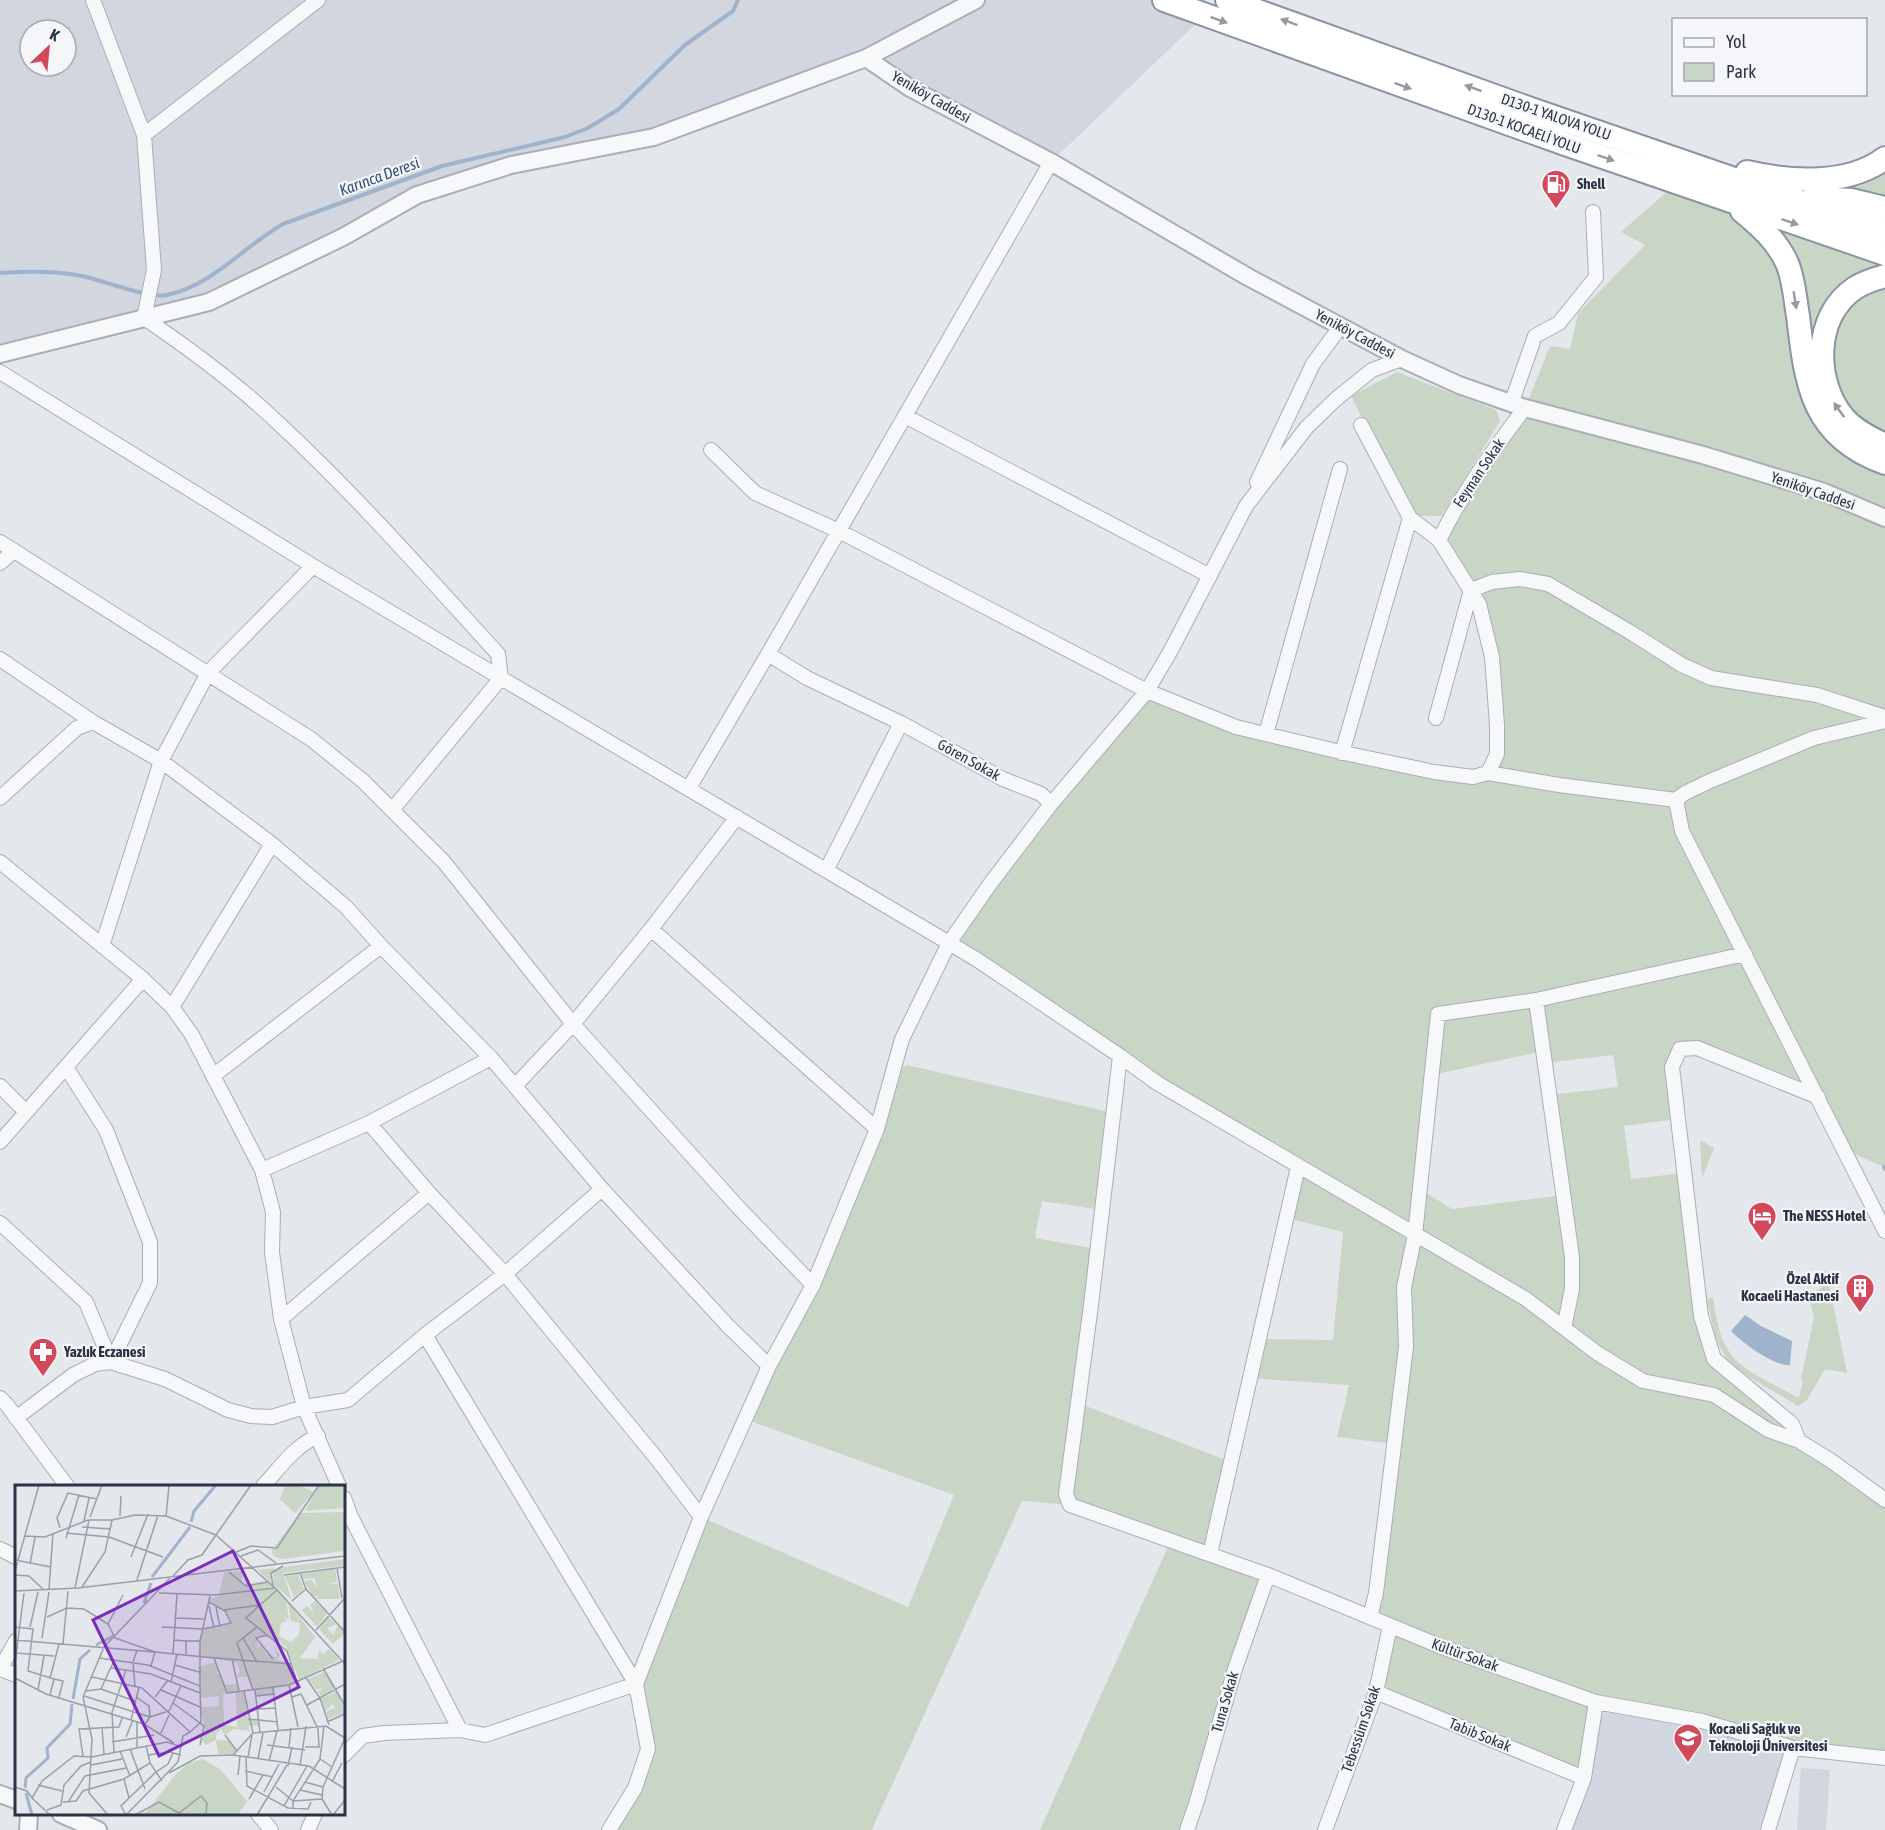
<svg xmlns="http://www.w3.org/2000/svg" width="1885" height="1830" font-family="'Asap Condensed',sans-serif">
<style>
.built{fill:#d2d6de;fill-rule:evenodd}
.green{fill:#c9d6c5;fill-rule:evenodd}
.water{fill:#9fb4cc}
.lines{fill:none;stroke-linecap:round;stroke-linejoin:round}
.stream{stroke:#9fb4cc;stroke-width:4}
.minor-casing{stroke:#a9aeb7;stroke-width:16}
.tertiary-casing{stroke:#a9aeb7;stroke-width:20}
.trunk-casing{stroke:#8b94a3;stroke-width:26}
.minor{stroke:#f7f8fa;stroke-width:14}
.tertiary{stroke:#f7f8fa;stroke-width:16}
.trunk{stroke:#fff;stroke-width:22}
.oneway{fill:#959aa2}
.labels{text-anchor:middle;stroke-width:4.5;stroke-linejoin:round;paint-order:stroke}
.street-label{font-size:15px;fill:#2b3445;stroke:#f4f6f9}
.poi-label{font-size:15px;font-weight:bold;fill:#2b3445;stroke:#f4f6f9;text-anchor:start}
.water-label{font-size:16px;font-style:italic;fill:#34527a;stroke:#f4f6f9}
.inset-river{fill:none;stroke:#9fb4cc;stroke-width:3}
.inset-road{fill:none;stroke:#9a9fa9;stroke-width:1.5}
.view{fill:#7b2cbf;fill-opacity:0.15;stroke:#7b2cbf;stroke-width:3}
.inset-edge{fill:none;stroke:#2b3445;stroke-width:3}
</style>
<rect width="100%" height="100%" fill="#e4e7ec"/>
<!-- built -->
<path class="built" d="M 0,0 L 1179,0 L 1205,15 L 1051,162 L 866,58 L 654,137 L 417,195 L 209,302 L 0,354 ZM 30,30 L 66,30 L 66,66 L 30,66 Z
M 1596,1702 L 1793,1748 L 1768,1830 L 1564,1830 Z
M 1801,1768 L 1830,1770 L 1826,1830 L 1797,1830 Z"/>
<!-- green -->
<path class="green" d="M 1885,168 L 1885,202 L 1821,192 Z
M 1677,183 L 1732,202 L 1778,247 L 1801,341 L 1885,463 L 1885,1169 L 1884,1167 L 1845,1150 L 1818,1097 L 1680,1049 L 1672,1067 L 1678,1119 L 1624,1126 L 1631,1179 L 1684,1173 L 1714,1359 L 1792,1424 L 1799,1441 L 1885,1500 L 1885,1758 L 1793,1748 L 1597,1702 L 1584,1778 L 1376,1692 L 1390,1626 L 1370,1617 L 1394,1444 L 1337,1437 L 1349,1385 L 1250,1378 L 1259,1339 L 1333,1340 L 1343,1232 L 1287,1218 L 1298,1167 L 949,943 L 1147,691 L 1236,727 L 1349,754 L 1488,773 L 1497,725 L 1479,604 L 1439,540 L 1525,408 L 1550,346 L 1570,349 L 1578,313 L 1645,245 L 1621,232 ZM 1543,1051 L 1545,1063 L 1613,1055 L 1618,1087 L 1550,1095 L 1563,1195 L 1452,1209 L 1420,1189 L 1432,1075 Z
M 1770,228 L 1883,265 L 1813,353 Z
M 1885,285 L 1885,434 L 1868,426 L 1847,408 L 1835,383 L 1831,340 L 1850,300 Z
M 1397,372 L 1496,410 L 1500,421 L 1442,516 L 1412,516 L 1351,396 Z
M 907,1065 L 1114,1113 L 1102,1210 L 1042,1201 L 1035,1238 L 1098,1249 L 1078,1403 L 1231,1462 L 1210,1554 L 1268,1575 L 1187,1830 L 1040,1830 L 1171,1540 L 1070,1505 L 1022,1501 L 872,1829 L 873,1830 L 609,1830 L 648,1749 L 636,1684 L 701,1517 L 908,1607 L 954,1495 L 745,1419 L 813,1285 L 893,1073 Z
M 1700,1140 L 1714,1148 L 1702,1178 Z
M 1826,1270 L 1847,1373 L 1825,1369 L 1807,1400 L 1798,1406 L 1731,1366 L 1716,1340 L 1707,1299 L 1713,1297 C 1716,1318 1720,1343 1735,1359 C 1750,1375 1780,1387 1799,1398 L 1803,1380 L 1801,1379 L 1814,1317 L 1809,1300 L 1814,1292 L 1821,1288 L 1820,1274 Z"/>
<!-- water -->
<path class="water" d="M 1745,1315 L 1761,1326 L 1792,1341 L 1790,1365 C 1775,1367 1741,1342 1731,1331 Z"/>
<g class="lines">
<!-- stream -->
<path class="stream" d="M 0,273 C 27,271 55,270 82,276 C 102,280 150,299 167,295 C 213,285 243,247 283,224 L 442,166 L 565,137 L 588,128 L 619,109 L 685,45 L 733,11 L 738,0
M 1884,1167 L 1885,1169"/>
<!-- minor casing -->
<g class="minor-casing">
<path id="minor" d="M 93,0 L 144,135 L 154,270 L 144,318 C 190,349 236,383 277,422 C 355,494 426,575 498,654 L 501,678 L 976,959 L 1120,1056 L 1091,1305 L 1066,1494 L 1070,1505 L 1268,1575 L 1447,1649 L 1596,1702 L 1702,1721 L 1793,1748 L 1885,1758
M 144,135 L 318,0
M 0,372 L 313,566 L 501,678 L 392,810
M 1511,404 L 1535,336 L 1559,323 L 1596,277 L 1593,212
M 905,416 L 1210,576
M 711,450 L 755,493 L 839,531 L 1147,691 L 1236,727 L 1349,754 L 1434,772 L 1473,777 L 1488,773 L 1497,754 L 1497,725 L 1492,657 L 1479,604 L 1439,540 L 1410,518 L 1361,425
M 1257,482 L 1313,364 L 1341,326
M 1439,540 C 1463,492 1492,451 1525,408
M 0,542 L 311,739 L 363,781 L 444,862 L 573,1024 L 738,1207 L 813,1285 L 769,1366 L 701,1517 L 636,1684 L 485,1735 L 460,1730 L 351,1517 L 344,1498
M 0,563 L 14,551
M 1471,590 L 1492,582 L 1520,579 L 1548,584 L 1630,632 L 1682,665 L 1711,678 L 1817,695 L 1885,717
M 768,654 L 1051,162
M 0,659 L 93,722
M 1436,718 L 1471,590
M 1885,721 L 1814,738 L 1710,781 L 1685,793 L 1676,800 L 1682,831 L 1885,1231
M 1266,734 L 1340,469
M 1342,753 L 1410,518
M 1488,773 L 1559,785 L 1676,800
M 689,788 L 768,654 L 807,678 L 901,723
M 0,798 L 77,728 L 93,722 L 161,761 L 272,844 L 346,907 L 381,946 L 491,1058 L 602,1189 L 728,1326 L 769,1366
M 0,862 L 143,979 L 172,1007 L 192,1035 L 262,1170 L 273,1212 L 272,1252 L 281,1319 L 304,1407 L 339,1486
M 827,869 L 901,723 L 1003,779 L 1041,794 L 1051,804 L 1147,691 L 1170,652 L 1246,506 L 1307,427 L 1336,399 L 1372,370 L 1402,359
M 651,929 L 877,1129
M 102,946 L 161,761 L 208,673 L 313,566
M 172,1007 L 272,844
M 1120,1056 L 1157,1083 L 1526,1299 L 1597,1353 L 1643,1381 L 1714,1395 L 1768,1430 L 1799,1441 L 1830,1460 L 1885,1500
M 66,1067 L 106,1130 L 150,1242 L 150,1283 L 111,1362
M 213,1076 L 381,946
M 0,1086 L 26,1112
M 515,1086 L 573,1024 L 651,929 L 737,817
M 369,1123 L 429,1193 L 505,1274 L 657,1459 L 701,1517
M 0,1142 L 143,979
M 262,1170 L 369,1123 L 491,1058
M 0,1223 L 86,1302 L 111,1362
M 813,1285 L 877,1129 L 902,1039 L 949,943 L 990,884 L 1051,804
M 281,1319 L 429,1193
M 1564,1328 L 1572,1289 L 1572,1257 L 1536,1000 L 1745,954
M 425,1335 L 636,1684 L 648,1749 L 635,1788 L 609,1830
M 0,1398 L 7,1405 L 67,1486
M 16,1418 L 73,1375 L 95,1364 L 111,1362 L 165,1379 L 228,1410 L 251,1416 L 272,1417 L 304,1407 L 348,1400 L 425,1335 L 505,1274 L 602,1189
M 1799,1441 L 1792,1424 L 1714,1359 L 1701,1316 L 1672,1067 L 1680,1049 L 1697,1048 L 1818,1097
M 263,1486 C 279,1469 295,1445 318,1436
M 0,1549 L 16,1557
M 1210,1554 L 1298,1167
M 1370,1617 L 1376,1593 L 1406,1347 L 1404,1287 L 1415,1235 L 1438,1014 L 1536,1000
M 0,1669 L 16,1641
M 0,1669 L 16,1675
M 1376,1692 L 1584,1778
M 344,1755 L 363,1736 L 384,1733 L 460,1730
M 258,1814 L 271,1830
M 308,1830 L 315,1814
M 1187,1830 L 1196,1804 L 1235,1669 L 1268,1575
M 1325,1830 L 1376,1692 L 1390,1626
M 1564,1830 L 1584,1778 L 1596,1702
M 1768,1830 L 1793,1748"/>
</g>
<!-- tertiary casing -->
<g class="tertiary-casing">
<path id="tertiary" d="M 866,58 L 910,88 L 1051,162 L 1248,277 L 1402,359 L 1459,385 L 1525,408 L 1703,455 L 1824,492 L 1885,518
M 0,354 L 209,302 L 343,237 L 417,195 L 511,165 L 654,137 L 866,58 L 976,0
M 0,1794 L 16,1800
M 61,1814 L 98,1830
M 28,1830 L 29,1814"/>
</g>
<!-- trunk casing -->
<g class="trunk-casing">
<path id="trunk" d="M 1164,0 L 1565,144 L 1885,254
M 1227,0 L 1531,109 L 1885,231
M 1747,172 C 1790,182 1848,186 1885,158
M 1813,198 L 1851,200 L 1885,208
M 1742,211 C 1760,226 1777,241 1787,263 C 1794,279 1795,299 1798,316 C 1806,385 1812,437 1885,463
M 1885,276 C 1874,279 1864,282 1855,288 C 1813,316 1814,381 1843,417 C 1854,430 1870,438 1885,445"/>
</g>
<!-- minor -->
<use href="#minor" class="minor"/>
<!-- tertiary -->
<use href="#tertiary" class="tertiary"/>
<!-- trunk -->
<use href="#trunk" class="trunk"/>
</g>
<!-- one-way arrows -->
<defs><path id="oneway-solid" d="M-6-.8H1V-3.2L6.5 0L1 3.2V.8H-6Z" transform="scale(1.5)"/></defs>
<g class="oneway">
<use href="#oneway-solid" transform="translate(1219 20) rotate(20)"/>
<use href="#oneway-solid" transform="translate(1289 22) rotate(-160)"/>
<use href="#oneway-solid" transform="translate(1403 86) rotate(20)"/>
<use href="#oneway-solid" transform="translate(1473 88) rotate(-160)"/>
<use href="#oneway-solid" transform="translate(1606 158) rotate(19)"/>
<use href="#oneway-solid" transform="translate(1790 222) rotate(18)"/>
<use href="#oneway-solid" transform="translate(1795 300) rotate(81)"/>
<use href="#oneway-solid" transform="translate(1839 410) rotate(-126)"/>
</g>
<!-- icons -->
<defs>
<g id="fuel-pin" transform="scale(1.5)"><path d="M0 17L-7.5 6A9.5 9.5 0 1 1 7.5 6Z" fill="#d1495b" stroke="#f4f6f9"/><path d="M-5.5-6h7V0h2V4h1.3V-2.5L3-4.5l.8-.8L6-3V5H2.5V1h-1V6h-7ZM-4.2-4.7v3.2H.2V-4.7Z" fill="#fff"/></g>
<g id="hotel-pin" transform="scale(1.5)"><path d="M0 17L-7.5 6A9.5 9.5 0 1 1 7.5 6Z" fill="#d1495b" stroke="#f4f6f9"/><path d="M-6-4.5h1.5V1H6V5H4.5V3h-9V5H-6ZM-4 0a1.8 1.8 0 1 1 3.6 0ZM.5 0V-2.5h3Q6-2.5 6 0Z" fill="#fff"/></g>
<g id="building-pin" transform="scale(1.5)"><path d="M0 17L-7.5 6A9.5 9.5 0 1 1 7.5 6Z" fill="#d1495b" stroke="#f4f6f9"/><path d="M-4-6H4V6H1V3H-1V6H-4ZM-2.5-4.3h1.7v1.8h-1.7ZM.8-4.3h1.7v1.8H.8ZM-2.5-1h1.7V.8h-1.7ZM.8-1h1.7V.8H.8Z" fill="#fff"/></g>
<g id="pharmacy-pin" transform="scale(1.5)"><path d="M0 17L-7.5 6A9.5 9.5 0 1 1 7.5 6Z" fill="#d1495b" stroke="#f4f6f9"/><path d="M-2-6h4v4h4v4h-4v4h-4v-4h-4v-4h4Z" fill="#fff"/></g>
<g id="university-pin" transform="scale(1.5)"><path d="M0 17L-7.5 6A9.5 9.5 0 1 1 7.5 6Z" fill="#d1495b" stroke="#f4f6f9"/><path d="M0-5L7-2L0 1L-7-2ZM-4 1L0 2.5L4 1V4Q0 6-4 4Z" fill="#fff"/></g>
</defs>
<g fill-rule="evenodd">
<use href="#fuel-pin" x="1556" y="184"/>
<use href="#hotel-pin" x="1762" y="1216"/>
<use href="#building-pin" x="1860" y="1288"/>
<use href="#pharmacy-pin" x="43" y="1352"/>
<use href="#university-pin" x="1688" y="1738"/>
</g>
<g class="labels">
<!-- street labels -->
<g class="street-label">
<text transform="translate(931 97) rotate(30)" y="5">Yeniköy Caddesi</text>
<text transform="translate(1556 117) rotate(19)" y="5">D130-1 YALOVA YOLU</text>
<text transform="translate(1524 129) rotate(20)" y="5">D130-1 KOCAELİ YOLU</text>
<text transform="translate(1355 334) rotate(28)" y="5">Yeniköy Caddesi</text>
<text transform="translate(1479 473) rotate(-56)" y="5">Feyman Sokak</text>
<text transform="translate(1813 491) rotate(19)" y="5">Yeniköy Caddesi</text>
<text transform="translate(969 760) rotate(29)" y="5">Gören Sokak</text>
<text transform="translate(1465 1655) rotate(20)" y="5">Kültür Sokak</text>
<text transform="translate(1225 1702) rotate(-74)" y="5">Tuna Sokak</text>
<text transform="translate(1361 1729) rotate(-71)" y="5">Tebessüm Sokak</text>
<text transform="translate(1480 1735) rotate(22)" y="5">Tabib Sokak</text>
</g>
<!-- poi labels -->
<g class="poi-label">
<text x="1577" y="189">Shell</text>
<text x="1783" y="1221">The NESS Hotel</text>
<text x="1839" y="1284" text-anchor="end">Özel Aktif<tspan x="1839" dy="17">Kocaeli Hastanesi</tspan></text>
<text x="64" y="1357">Yazlık Eczanesi</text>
<text x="1709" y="1734">Kocaeli Sağlık ve<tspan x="1709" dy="17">Teknoloji Üniversitesi</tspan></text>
</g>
<!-- water labels -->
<g class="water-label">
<text transform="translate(379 176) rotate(-20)" y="6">Karınca Deresi</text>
</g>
</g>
<!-- overview -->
<g transform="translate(15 1485)">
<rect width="330" height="330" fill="#e4e7ec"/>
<path d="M 270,0 L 283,0 L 299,7 L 280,28 L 265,14 ZM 304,0 L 330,0 L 330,23 L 290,26 ZM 330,27 L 330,66 L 267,74 L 258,71 L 257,65 L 285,28 ZM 330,74 L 330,80 L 325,81 L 268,88 L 277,115 L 259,100 L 258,87 L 269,82 ZM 260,83 L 255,95 L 271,113 L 274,136 L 268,130 L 272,136 L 266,138 L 264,151 L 276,157 L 284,150 L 285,138 L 276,136 L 273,117 L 300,152 L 285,173 L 303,174 L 304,165 L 308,169 L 314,164 L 308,157 L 324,175 L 284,195 L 271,162 L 260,153 L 242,151 L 242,163 L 246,161 L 251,169 L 262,173 L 260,163 L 265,170 L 262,174 L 258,174 L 277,179 L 282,197 L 259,203 L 260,209 L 241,211 L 234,192 L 221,192 L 225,186 L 222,178 L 183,170 L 188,144 L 215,139 L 213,129 L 193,115 L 204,111 L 209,87 L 227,86 L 227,99 L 254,96 L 243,85 ZM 320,84 L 322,96 L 313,100 L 323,98 L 325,114 L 300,114 L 303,111 L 298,111 L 289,96 L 297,95 L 301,103 L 300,93 L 288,94 L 286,89 ZM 283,89 L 289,104 L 279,112 L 270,91 ZM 300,116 L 312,129 L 302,142 L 287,125 L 292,121 L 299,128 L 295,120 ZM 313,132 L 322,139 L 312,143 L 318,150 L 323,140 L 330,148 L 318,159 L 304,144 ZM 201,177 L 204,185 L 200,189 L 205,188 L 209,200 L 222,199 L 224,206 L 229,206 L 233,234 L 244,236 L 245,241 L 234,240 L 235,246 L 218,244 L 210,250 L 206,244 L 201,249 L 201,255 L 214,256 L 222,266 L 218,270 L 203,269 L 201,255 L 191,260 L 187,255 L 190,244 L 185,222 L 204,221 L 203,211 L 185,213 L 183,182 ZM 221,207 L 222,241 L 221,242 L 209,239 L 208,209 ZM 309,187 L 320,203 L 306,211 L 303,207 L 310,201 L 302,205 L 293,194 ZM 322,206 L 330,228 L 313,234 L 311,227 L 320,223 L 318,219 L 310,226 L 306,214 ZM 187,274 L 205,284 L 232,316 L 223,330 L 129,330 L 160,290 L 172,279 Z" fill="#c9d6c5" fill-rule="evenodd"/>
<path class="inset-river" d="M 176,37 L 179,26 L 201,0M 137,92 L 175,42M 129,118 L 136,98M 81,160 L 98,151M 58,214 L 65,174 L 75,165M 10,303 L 11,293 L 33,273 L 32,263 L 55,239 L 57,219M 11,308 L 17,330"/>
<path class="inset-road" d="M 105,31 L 106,11M 75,32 L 87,0M 151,32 L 154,0M 97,35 L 120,30 L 151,31 L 201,50M 69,36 L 74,13M 67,42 L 96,44M 45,43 L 42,33 L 53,8 L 82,14M 51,48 L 94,52 L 148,72M 201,50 L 262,105 L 330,179M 10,51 L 30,52 L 73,35 L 97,35 L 90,67 L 67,102M 51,53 L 64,10M 221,67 L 236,61 L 262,63 L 304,0M 226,71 L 243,65 L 261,78M 116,72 L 133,29M 0,75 L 36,82M 15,79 L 20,52M 322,83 L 327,113M 0,86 L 24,0M 214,87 L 231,101 L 253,97M 285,88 L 291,104 L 330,147M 0,90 L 14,91 L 29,105M 269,90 L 330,82M 158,91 L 173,75 L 187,70 L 236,0M 122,95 L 143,30M 258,101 L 256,88 L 268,81M 60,103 L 74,35M 34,104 L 38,48M 0,106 L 63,103 L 330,71M 144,108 L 200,110 L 260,103M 277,116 L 291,104M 245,120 L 231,133 L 272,166 L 282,197M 194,121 L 199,143M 201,122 L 205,142M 209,125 L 245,120 L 262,105M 32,132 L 52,123 L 69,124 L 93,139 L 100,153 L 140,167 L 199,173 L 212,208 L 274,200 L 330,175M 160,133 L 189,134M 93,139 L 108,110M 0,142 L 18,144 L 13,186 L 39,194M 15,142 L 23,107M 147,142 L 188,144 L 216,138 L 210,126 L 194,117M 242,142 L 228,153 L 242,177M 301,145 L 330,113M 252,150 L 241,153 L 258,174M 27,153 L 34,107M 228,153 L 222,158 L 238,205M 0,155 L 81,162M 159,155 L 162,109M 48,159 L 53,106M 81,162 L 140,167 L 136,181M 1,168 L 39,171M 158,168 L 159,155 L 171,156M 171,169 L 171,156 L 185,156 L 195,111M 200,173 L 277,179M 217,174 L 224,206M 99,175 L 96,183 L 110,185M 0,178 L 9,108M 160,180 L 184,187M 308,183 L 330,221M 77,192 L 127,203 L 175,247 L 186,237 L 185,201 L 133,180 L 84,173M 0,193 L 31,209 L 129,239 L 159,258M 35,193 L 44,159M 291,193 L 305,213 L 314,240M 156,197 L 162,169M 185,200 L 185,156M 274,200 L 283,242M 120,201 L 118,177 L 122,165M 258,203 L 263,245M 86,204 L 96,182M 23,205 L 29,171M 146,205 L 185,222M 240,205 L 245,248M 71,206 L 86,204 L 120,216M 229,206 L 238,248M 35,210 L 39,194 L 48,196 L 44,212M 69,211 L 135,232M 241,211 L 260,209M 121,212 L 134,221 L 135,231M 140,212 L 153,195M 277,212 L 286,209 L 303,244 L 304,262 L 290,262M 158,218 L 189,241 L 185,260M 292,220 L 330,199M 243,224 L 261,223M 233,234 L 263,237M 116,235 L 124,202M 312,237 L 330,229M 130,239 L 135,232 L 154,226 L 166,201M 309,241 L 305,274 L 317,282M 87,242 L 89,269M 146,248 L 154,230M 238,248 L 311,241 L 330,253M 210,250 L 222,266M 111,252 L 118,235M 97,257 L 139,250M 131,260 L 135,278 L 147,296M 252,260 L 290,265M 122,262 L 122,237M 274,262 L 276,243M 115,264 L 130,304M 105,266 L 115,291M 99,268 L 97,227 L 111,185 L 136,189 L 185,208M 133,270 L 155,267 L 166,270M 218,270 L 238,248M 68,271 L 64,244 L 104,242 L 107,233M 231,272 L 232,301 L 273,323 L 293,324 L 296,317M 233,272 L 237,250M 243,274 L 248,248M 254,276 L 262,246M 76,280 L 107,274M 273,281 L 277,262M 285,281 L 291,241M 230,286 L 258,292M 141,287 L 153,279 L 158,268M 154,288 L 185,271 L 218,270 L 294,281 L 330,304M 223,290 L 225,271M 109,294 L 114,313 L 106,321 L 111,330M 290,297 L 308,302 L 330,253M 317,297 L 327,278M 23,300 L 47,306M 0,302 L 12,306 L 17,313 L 27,296 L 59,271 L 77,272 L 152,257 L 167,262M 261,302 L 278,316 L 305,274M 285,305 L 307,310M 249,307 L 264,279M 17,313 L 35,330M 114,313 L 141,287M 234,314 L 248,290M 307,314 L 317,330M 48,317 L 61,316 L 68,306 L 109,294 L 135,278M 53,317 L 70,291 L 111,283M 269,321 L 292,281M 278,324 L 278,316 L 307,314 L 308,302M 32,325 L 46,320 L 49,300 L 66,281 L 76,277M 93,330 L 74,308 L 77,254 L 68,212 L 89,162 L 155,93M 111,330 L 163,277 L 168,251 L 175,247M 120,330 L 144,317 L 164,328 L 186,311 L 192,318 L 191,330M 242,330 L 272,280M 318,330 L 330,315"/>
<path class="view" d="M 218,66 L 284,202 L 144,271 L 78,135 Z"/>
<rect width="330" height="330" class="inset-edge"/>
</g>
<!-- legend -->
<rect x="1672" y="18" width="195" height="78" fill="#f4f6f9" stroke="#a4a8b1" stroke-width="1.5"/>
<rect x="1684" y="38" width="30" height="9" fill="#f7f8fa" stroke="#a4a8b1" stroke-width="1.5"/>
<text x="1726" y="48" font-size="18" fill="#2b3445">Yol</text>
<rect x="1684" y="63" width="30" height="18" fill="#c9d6c5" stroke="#a4a8b1" stroke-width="1.5"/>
<text x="1726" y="78" font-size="18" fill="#2b3445">Park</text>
<!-- north arrow -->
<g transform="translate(48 48) rotate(26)"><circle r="28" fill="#f4f6f9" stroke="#a4a8b1" stroke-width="1.5"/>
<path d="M0-4.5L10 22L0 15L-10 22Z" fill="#d1495b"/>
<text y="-9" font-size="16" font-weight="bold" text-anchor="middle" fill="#2b3445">K</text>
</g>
</svg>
